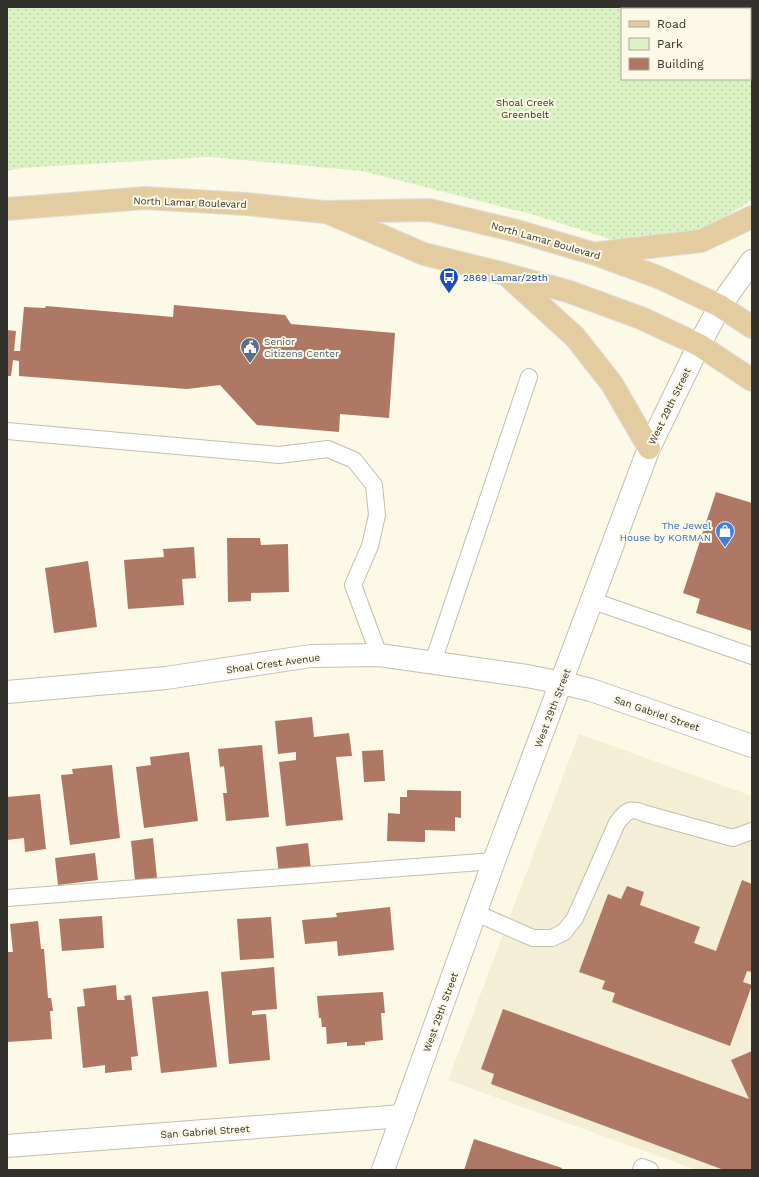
<svg xmlns="http://www.w3.org/2000/svg" width="759" height="1177" font-family="'Work Sans',sans-serif">
<style>
.built{fill:#f3eed5}
.green{fill:url(#green-dots);fill-rule:evenodd}
.building{fill:#ae7864}
.lines{fill:none;stroke-linecap:round;stroke-linejoin:round}
.service-casing{stroke:#c2beae;stroke-width:18}
.minor-casing{stroke:#c2beae;stroke-width:24}
.tertiary-casing{stroke:#c2beae;stroke-width:24}
.primary-casing{stroke:#dededd;stroke-width:24}
.service{stroke:#fff;stroke-width:16}
.minor{stroke:#fff;stroke-width:22}
.tertiary{stroke:#fff;stroke-width:22}
.primary{stroke:#e4cca1;stroke-width:22}
.labels{text-anchor:middle;stroke-width:4;stroke-linejoin:round;paint-order:stroke}
.park-label{font-size:10px;fill:#1f3600;stroke:#fcf9e7}
.street-label{font-size:10px;fill:#33312b;stroke:#fcf9e7}
.transit-label{font-size:10px;fill:#164399;stroke:#fcf9e7;text-anchor:start}
.service-label{font-size:10px;fill:#4e5e75;stroke:#fcf9e7;text-anchor:start}
.shop-label{font-size:10px;fill:#366cbe;stroke:#fcf9e7;text-anchor:end}
</style>
<defs>
<pattern id="green-dots" width="8" height="8" patternUnits="userSpaceOnUse"><rect width="8" height="8" fill="#dbf2c5"/><path d="M2 2h.1M6 6h.1" fill="none" stroke="#bcd0a9" stroke-width="1.8" stroke-linecap="round"/></pattern>
</defs>
<rect width="100%" height="100%" fill="#fcf9e7"/>
<!-- built -->
<path class="built" d="M 579,734 L 752,796 L 752,1170 L 697,1170 L 448,1080 Z"/>
<!-- green -->
<path class="green" d="M 7,7 L 752,7 L 752,200 L 717,222 L 665,241 L 626,244 L 531,214 L 362,171 L 209,157 L 21,168 L 7,171 ZM 622,9 L 750,9 L 750,79 L 622,79 Z"/>
<!-- building -->
<path class="building" d="M 174,305 L 285,315 L 291,324 L 395,333 L 389,418 L 340,414 L 339,432 L 257,425 L 220,385 L 187,389 L 19,376 L 19,361 L 13,360 L 11,376 L 7,376 L 7,330 L 16,331 L 14,351 L 20,351 L 24,307 L 45,308 L 46,306 L 173,317 Z
M 716,492 L 752,503 L 752,631 L 696,613 L 700,599 L 683,593 Z
M 227,538 L 260,538 L 261,545 L 288,544 L 289,592 L 251,593 L 251,601 L 228,602 Z
M 194,547 L 196,578 L 182,579 L 184,605 L 128,609 L 124,560 L 164,557 L 163,549 Z
M 88,561 L 97,627 L 54,633 L 45,568 Z
M 312,717 L 314,737 L 349,733 L 352,756 L 336,757 L 343,820 L 286,826 L 279,762 L 296,760 L 296,752 L 278,754 L 275,721 Z
M 262,745 L 269,817 L 226,821 L 223,793 L 227,793 L 224,766 L 220,767 L 218,749 Z
M 383,750 L 385,781 L 364,782 L 362,751 Z
M 189,752 L 198,821 L 144,828 L 136,767 L 151,765 L 150,757 Z
M 112,765 L 120,838 L 70,845 L 61,775 L 73,774 L 72,769 Z
M 407,790 L 461,791 L 461,818 L 455,817 L 455,831 L 425,830 L 425,842 L 387,841 L 388,813 L 400,814 L 400,797 L 407,797 Z
M 40,794 L 46,849 L 25,852 L 24,838 L 7,840 L 7,797 Z
M 153,838 L 157,878 L 135,880 L 131,841 Z
M 308,843 L 311,870 L 279,874 L 276,847 Z
M 95,853 L 98,880 L 58,885 L 55,858 Z
M 742,880 L 752,884 L 752,972 L 747,971 L 743,982 L 752,985 L 730,1046 L 612,1002 L 615,993 L 602,989 L 605,981 L 579,972 L 608,894 L 621,899 L 627,886 L 644,892 L 640,905 L 700,927 L 694,943 L 716,951 Z
M 390,907 L 394,950 L 338,956 L 337,941 L 305,944 L 302,920 L 337,917 L 336,913 Z
M 102,916 L 104,948 L 62,951 L 59,919 Z
M 271,917 L 274,958 L 240,960 L 237,919 Z
M 38,921 L 41,949 L 44,949 L 48,998 L 51,998 L 53,1011 L 50,1011 L 52,1039 L 7,1042 L 7,952 L 13,952 L 10,924 Z
M 274,967 L 277,1009 L 252,1011 L 252,1015 L 266,1014 L 270,1060 L 229,1064 L 221,972 Z
M 116,985 L 117,1000 L 125,1000 L 124,996 L 131,995 L 138,1056 L 131,1057 L 132,1070 L 105,1073 L 105,1065 L 83,1068 L 77,1007 L 85,1006 L 83,989 Z
M 208,991 L 217,1067 L 161,1073 L 152,997 Z
M 383,992 L 385,1013 L 381,1013 L 383,1040 L 365,1042 L 365,1045 L 347,1046 L 347,1042 L 327,1044 L 326,1027 L 322,1027 L 321,1018 L 319,1018 L 317,996 Z
M 503,1009 L 749,1099 L 731,1060 L 752,1051 L 752,1170 L 724,1170 L 491,1084 L 494,1074 L 481,1069 Z
M 474,1139 L 562,1168 L 561,1170 L 464,1170 Z"/>
<g class="lines">
<!-- service casing -->
<g class="service-casing">
<path id="service" d="M 7,431 L 279,455 L 328,449 L 354,460 L 374,485 L 377,515 L 370,546 L 353,585 L 379,655
M 593,601 L 752,656
M 433,662 L 529,377
M 7,898 L 494,861
M 476,913 L 533,938 L 552,938 L 564,932 L 575,918 L 617,823 C 627,810 630,807 646,814 L 733,838 L 752,831
M 641,1170 L 642,1167 L 650,1170"/>
</g>
<!-- minor casing -->
<g class="minor-casing">
<path id="minor" d="M 7,692 L 166,678 L 311,656 L 379,655 L 527,676 L 562,683 L 591,690 L 752,746
M 7,1146 L 403,1116"/>
</g>
<!-- tertiary casing -->
<g class="tertiary-casing">
<path id="tertiary" d="M 383,1170 L 494,861 L 649,448 L 699,345 L 720,306 L 752,261"/>
</g>
<!-- primary casing -->
<g class="primary-casing">
<path id="primary" d="M 7,209 L 145,198 L 246,204 L 324,212 L 429,210 L 517,231 L 595,254 L 658,277 L 720,306 L 752,327
M 331,214 L 424,254 L 505,274 L 570,292 L 641,318 L 699,345 L 752,380
M 599,253 L 701,241 L 752,217
M 509,277 L 575,337 L 612,384 L 649,448"/>
</g>
<!-- service -->
<use href="#service" class="service"/>
<!-- minor -->
<use href="#minor" class="minor"/>
<!-- tertiary -->
<use href="#tertiary" class="tertiary"/>
<!-- primary -->
<use href="#primary" class="primary"/>
</g>
<!-- icons -->
<defs>
<g id="bus-pin" transform="scale(1)"><path d="M0 17L-7.5 6A9.5 9.5 0 1 1 7.5 6Z" fill="#1a4fb4" stroke="#fcf9e7"/><path d="M-5-6H5V4H4V6H2V4H-2V6H-4V4H-5ZM-3.5-4V0h7V-4ZM-3.5 1.2v1.5H-2V1.2ZM2 1.2v1.5H3.5V1.2Z" fill="#fff"/></g>
<g id="civic-pin" transform="scale(1)"><path d="M0 17L-7.5 6A9.5 9.5 0 1 1 7.5 6Z" fill="#5c6f8a" stroke="#fcf9e7"/><path d="M-.6-6.5H3V-4.5H.6V-3L4-1V1h2V6H-6V1h2V-1L-.6-3ZM-1.2 2.5V6h2.4V2.5Z" fill="#fff"/></g>
<g id="shop-pin" transform="scale(1)"><path d="M0 17L-7.5 6A9.5 9.5 0 1 1 7.5 6Z" fill="#3f7fe0" stroke="#fcf9e7"/><path d="M-5-2.5h2.3a2.7 3.5 0 0 1 5.4 0H5L5.5 6h-11ZM-1.5-2.5h3a1.5 2.3 0 0 0-3 0Z" fill="#fff"/></g>
</defs>
<g fill-rule="evenodd">
<use href="#bus-pin" x="449" y="277"/>
<use href="#civic-pin" x="250" y="347"/>
<use href="#shop-pin" x="725" y="531"/>
</g>
<g class="labels">
<!-- park labels -->
<g class="park-label">
<text x="525" y="106">Shoal Creek<tspan x="525" dy="12">Greenbelt</tspan></text>
</g>
<!-- street labels -->
<g class="street-label">
<text transform="translate(190 202) rotate(2)" y="4">North Lamar Boulevard</text>
<text transform="translate(546 240) rotate(16)" y="4">North Lamar Boulevard</text>
<text transform="translate(669 406) rotate(-64)" y="4">West 29th Street</text>
<text transform="translate(273 663) rotate(-8)" y="4">Shoal Crest Avenue</text>
<text transform="translate(552 708) rotate(-69)" y="4">West 29th Street</text>
<text transform="translate(657 713) rotate(19)" y="4">San Gabriel Street</text>
<text transform="translate(440 1012) rotate(-70)" y="4">West 29th Street</text>
<text transform="translate(205 1131) rotate(-4)" y="4">San Gabriel Street</text>
</g>
<!-- transit labels -->
<g class="transit-label">
<text x="463" y="281">2869 Lamar/29th</text>
</g>
<!-- service labels -->
<g class="service-label">
<text x="264" y="345">Senior<tspan x="264" dy="12">Citizens Center</tspan></text>
</g>
<!-- shop labels -->
<g class="shop-label">
<text x="711" y="529">The Jewel<tspan x="711" dy="12">House by KORMAN</tspan></text>
</g>
</g>
<!-- border -->
<rect width="759" height="1177" fill="none" stroke="#33312b" stroke-width="16"/>
<!-- legend -->
<rect x="621" y="8" width="130" height="72" fill="#fcf9e7" stroke="#aca99c"/>
<rect x="629" y="21" width="20" height="6" fill="#e4cca1" stroke="#aca99c"/>
<text x="657" y="28" font-size="12" fill="#33312b">Road</text>
<rect x="629" y="38" width="20" height="12" fill="#dbf2c5" stroke="#aca99c"/>
<text x="657" y="48" font-size="12" fill="#33312b">Park</text>
<rect x="629" y="58" width="20" height="12" fill="#ae7864" stroke="#aca99c"/>
<text x="657" y="68" font-size="12" fill="#33312b">Building</text>
</svg>
